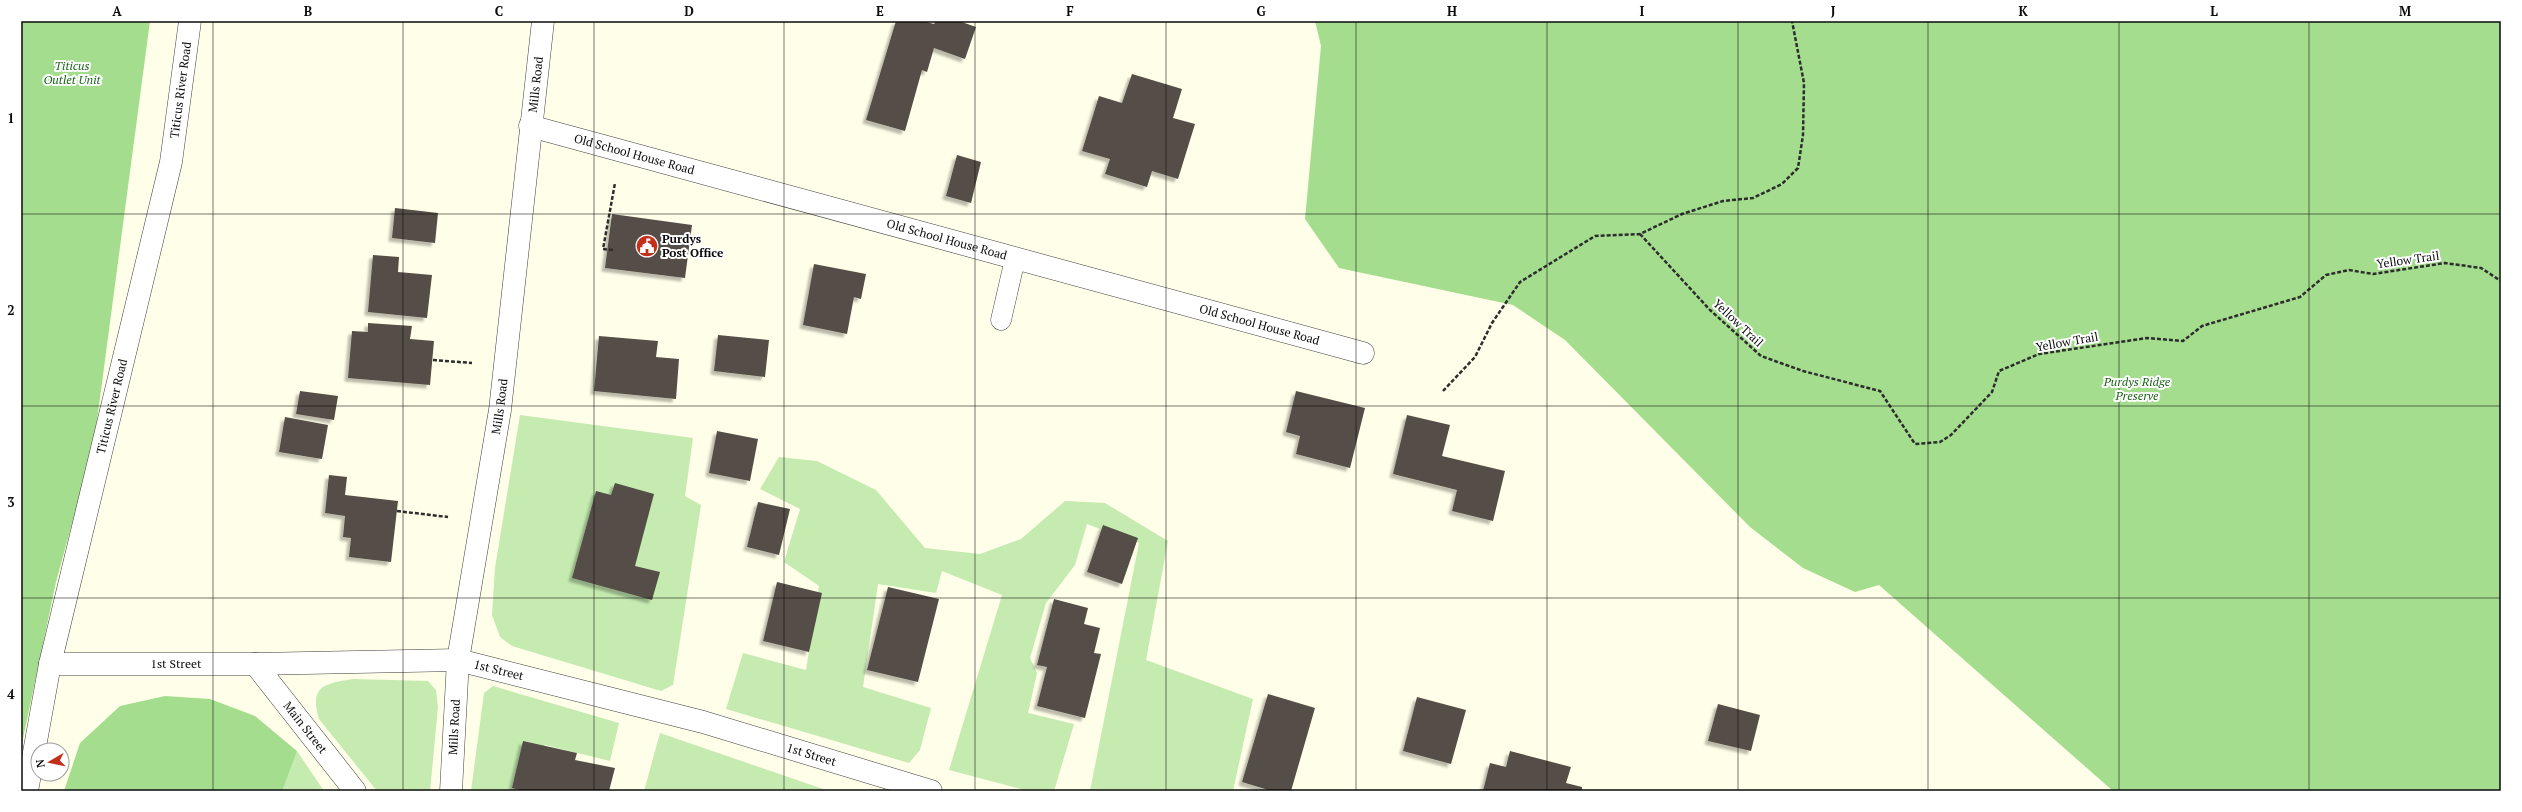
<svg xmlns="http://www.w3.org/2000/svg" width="2522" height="812" font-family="'PT Serif',serif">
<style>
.green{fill:#c5ebb0}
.forest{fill:#a4dd8e}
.building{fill:#544e46;filter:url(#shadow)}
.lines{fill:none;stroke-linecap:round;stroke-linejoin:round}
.lane-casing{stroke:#3e3e3e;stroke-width:21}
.street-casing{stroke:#3e3e3e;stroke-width:23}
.path{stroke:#2d2d2d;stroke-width:2.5;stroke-dasharray:4 2;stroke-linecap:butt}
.lane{stroke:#fff;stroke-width:20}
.street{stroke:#fff;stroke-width:22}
.grid{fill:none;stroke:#0b0b0b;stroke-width:1;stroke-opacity:0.55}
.labels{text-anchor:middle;stroke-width:4;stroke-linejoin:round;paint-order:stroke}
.park-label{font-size:12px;font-style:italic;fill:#1b6518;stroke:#fff}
.street-label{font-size:12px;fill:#0b0b0b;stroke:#fff}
.poi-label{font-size:12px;font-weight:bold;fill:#0b0b0b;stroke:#fff;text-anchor:start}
.neatline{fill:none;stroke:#0b0b0b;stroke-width:1.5}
.grid-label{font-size:13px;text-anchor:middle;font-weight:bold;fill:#0b0b0b}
</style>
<defs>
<filter id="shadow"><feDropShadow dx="-3.5" dy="3.5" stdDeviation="1" flood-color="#0004"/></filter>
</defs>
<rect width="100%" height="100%" fill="#fffee8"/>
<!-- green -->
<path class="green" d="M 520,415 L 693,438 L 685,496 L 701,505 L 673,685 L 661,691 L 512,646 L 500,637 L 492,615 L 495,568 Z
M 779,457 L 817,461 L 876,490 L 925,548 L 980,554 L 1021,539 L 1065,501 L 1105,503 L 1168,541 L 1146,660 L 1253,699 L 1233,791 L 1090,791 L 1139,543 L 1087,524 L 1075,565 L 1046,603 L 1030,658 L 1037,673 L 1028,713 L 1074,724 L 1054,791 L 1028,791 L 949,770 L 1002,595 L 942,571 L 936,593 L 878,584 L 863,687 L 931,708 L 920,750 L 909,763 L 726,709 L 743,653 L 806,670 L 819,586 L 784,562 L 800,509 L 760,489 Z
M 354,679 L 428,681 L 436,690 L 438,707 L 430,791 L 377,791 L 319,719 C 309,686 325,683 354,679 Z
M 493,686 L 619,723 L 610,761 L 545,745 L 520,762 L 526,791 L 471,791 L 484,693 Z
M 660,733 L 829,791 L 644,791 Z
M 297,751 L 324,791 L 278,791 Z"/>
<!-- forest -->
<path class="forest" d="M 21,21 L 150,21 L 94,443 L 56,582 L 21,748 Z
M 1315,21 L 2501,21 L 2501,791 L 2113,791 L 1879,585 L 1855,592 L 1803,568 L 1750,527 L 1565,340 L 1513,305 L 1339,268 L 1305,219 L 1321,46 Z
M 165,696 L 210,699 L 255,716 L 297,751 L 282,791 L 64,791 L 80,743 L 120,706 Z"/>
<!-- building -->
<path class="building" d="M 896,21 L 923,21 L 934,24 L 936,21 L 959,21 L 976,27 L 965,59 L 934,48 L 927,72 L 922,70 L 905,131 L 866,120 Z
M 1132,74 L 1182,89 L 1173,118 L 1195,124 L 1178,179 L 1152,171 L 1147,187 L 1105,174 L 1110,159 L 1082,151 L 1099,96 L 1122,103 Z
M 957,155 L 981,162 L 971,203 L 946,196 Z
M 395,208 L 438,213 L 435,243 L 392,238 Z
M 612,214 L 692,225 L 685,278 L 605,268 Z
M 373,255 L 399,257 L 398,272 L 432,275 L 427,318 L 368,312 Z
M 814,264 L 866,274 L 861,299 L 854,297 L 847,334 L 803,325 Z
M 368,323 L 412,326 L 410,339 L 434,341 L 430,385 L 348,378 L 352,331 L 368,332 Z
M 718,335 L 769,340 L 765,377 L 714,371 Z
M 599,336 L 658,341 L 656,357 L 679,359 L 676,399 L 594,391 Z
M 300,391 L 338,396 L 334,420 L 296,414 Z
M 1296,391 L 1365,408 L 1350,468 L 1296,454 L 1300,436 L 1286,432 Z
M 1407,415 L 1450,425 L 1442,456 L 1505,471 L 1493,521 L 1452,511 L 1457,490 L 1393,474 Z
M 285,417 L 328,425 L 322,459 L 279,452 Z
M 717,431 L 758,439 L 750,481 L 709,473 Z
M 329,475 L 347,477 L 345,495 L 398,501 L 391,562 L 349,557 L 351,538 L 343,537 L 345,516 L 325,513 Z
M 615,483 L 654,494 L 635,566 L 660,572 L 652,600 L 572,578 L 596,491 L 611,495 Z
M 758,502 L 790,509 L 779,555 L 747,547 Z
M 1103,525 L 1138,538 L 1122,584 L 1087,572 Z
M 777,582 L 822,593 L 809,652 L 763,641 Z
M 888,587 L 939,599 L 918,682 L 867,670 Z
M 1054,599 L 1088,608 L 1084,624 L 1100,628 L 1094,653 L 1101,654 L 1085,718 L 1037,706 L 1047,667 L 1037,665 Z
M 1268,694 L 1315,708 L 1291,791 L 1272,791 L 1242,782 Z
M 1417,697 L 1466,710 L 1451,764 L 1403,751 Z
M 1718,704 L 1760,715 L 1751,751 L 1708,741 Z
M 523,741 L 577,753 L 575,760 L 615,768 L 609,791 L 524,791 L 512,788 Z
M 1510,751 L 1571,767 L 1566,783 L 1582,787 L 1582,791 L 1483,791 L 1490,763 L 1506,767 Z"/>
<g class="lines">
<!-- lane casing -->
<g class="lane-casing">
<path id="lane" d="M 1001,320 L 1015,259"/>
</g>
<!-- street casing -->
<g class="street-casing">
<g id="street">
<path id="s1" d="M 530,126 L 1363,353"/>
<path id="s2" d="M 50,664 L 255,664 L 458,660 L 703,722 L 931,791"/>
<path id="s3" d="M 255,664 L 355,791"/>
<path id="s4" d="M 27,791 L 50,664 L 171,162 L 190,21"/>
<path id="s5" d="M 451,791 L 458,660 L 500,410 L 543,21"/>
</g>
</g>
<!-- path -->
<path class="path" d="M 1640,234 L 1710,310 L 1761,356 L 1803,371 L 1880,391 L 1915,444 L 1940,442 L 1951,435 L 1992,392 L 1999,371 L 2039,354 L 2147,338 L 2183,341 L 2202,326 L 2300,297 L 2326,275 L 2349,270 L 2373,274 L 2445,263 L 2481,268 L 2501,281
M 613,250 L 603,249 L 615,183
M 433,360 L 472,363
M 1443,391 L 1475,357 L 1492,323 L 1520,282 L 1595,236 L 1640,234 L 1682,214 L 1723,201 L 1753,198 L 1782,184 L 1798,168 L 1803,135 L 1804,83 L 1792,21
M 397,511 L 448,517"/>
<!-- lane -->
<use href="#lane" class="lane"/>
<!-- street -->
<use href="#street" class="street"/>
</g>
<!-- grid -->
<path class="grid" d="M 213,21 L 213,791M 403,21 L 403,791M 594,21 L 594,791M 784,21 L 784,791M 975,21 L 975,791M 1166,21 L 1166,791M 1356,21 L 1356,791M 1547,21 L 1547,791M 1738,21 L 1738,791M 1928,21 L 1928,791M 2119,21 L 2119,791M 2309,21 L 2309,791M 21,214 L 2501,214M 21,406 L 2501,406M 21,598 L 2501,598"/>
<!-- icons -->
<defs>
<g id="civic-disc" transform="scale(1.15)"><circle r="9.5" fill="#c32f1a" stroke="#fff"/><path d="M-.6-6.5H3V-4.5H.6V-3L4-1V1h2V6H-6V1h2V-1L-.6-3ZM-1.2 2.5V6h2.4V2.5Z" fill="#fff"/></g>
</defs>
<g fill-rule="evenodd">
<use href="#civic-disc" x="647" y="246"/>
</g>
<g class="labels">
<!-- park labels -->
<g class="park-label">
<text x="72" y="70">Titicus<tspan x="72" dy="14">Outlet Unit</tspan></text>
<text x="2137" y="386">Purdys Ridge<tspan x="2137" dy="14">Preserve</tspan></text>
</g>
<!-- street labels -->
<g class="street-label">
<text dy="4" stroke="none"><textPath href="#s5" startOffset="712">Mills Road</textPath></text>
<text dy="4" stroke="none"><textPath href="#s4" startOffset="718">Titicus River Road</textPath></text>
<text dy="4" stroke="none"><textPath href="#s1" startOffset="108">Old School House Road</textPath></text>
<text dy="4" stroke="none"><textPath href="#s1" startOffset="432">Old School House Road</textPath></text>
<text transform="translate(2408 260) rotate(-8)" y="4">Yellow Trail</text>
<text transform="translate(1738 323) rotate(43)" y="4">Yellow Trail</text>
<text dy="4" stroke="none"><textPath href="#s1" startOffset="756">Old School House Road</textPath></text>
<text transform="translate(2067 342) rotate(-10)" y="4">Yellow Trail</text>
<text dy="4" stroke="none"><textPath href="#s5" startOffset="388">Mills Road</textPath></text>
<text dy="4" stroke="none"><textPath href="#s4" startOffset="394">Titicus River Road</textPath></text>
<text dy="4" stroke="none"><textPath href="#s2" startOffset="126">1st Street</textPath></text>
<text dy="4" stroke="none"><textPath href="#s2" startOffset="450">1st Street</textPath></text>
<text dy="4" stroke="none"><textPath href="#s3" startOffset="81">Main Street</textPath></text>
<text dy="4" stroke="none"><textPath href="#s5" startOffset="64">Mills Road</textPath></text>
<text dy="4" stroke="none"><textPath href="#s2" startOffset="774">1st Street</textPath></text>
</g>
<!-- poi labels -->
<g class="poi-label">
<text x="662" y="243">Purdys<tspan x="662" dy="14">Post Office</tspan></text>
</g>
</g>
<!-- border -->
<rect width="2522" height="812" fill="none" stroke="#ffffff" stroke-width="44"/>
<!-- north arrow -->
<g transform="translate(50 762) rotate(261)"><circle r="19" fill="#ffffff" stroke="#9d9d9d"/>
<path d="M0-3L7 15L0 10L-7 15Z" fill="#c32f1a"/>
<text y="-6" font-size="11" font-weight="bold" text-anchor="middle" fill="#0b0b0b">N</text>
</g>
<rect x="22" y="22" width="2478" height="768" class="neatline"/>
<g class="grid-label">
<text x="117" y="16">A</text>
<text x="308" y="16">B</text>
<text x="499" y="16">C</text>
<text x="689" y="16">D</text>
<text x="880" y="16">E</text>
<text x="1070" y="16">F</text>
<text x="1261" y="16">G</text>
<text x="1452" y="16">H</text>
<text x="1642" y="16">I</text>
<text x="1833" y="16">J</text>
<text x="2023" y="16">K</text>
<text x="2214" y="16">L</text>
<text x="2405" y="16">M</text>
<text x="11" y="123">1</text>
<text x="11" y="315">2</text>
<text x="11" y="507">3</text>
<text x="11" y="699">4</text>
</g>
</svg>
